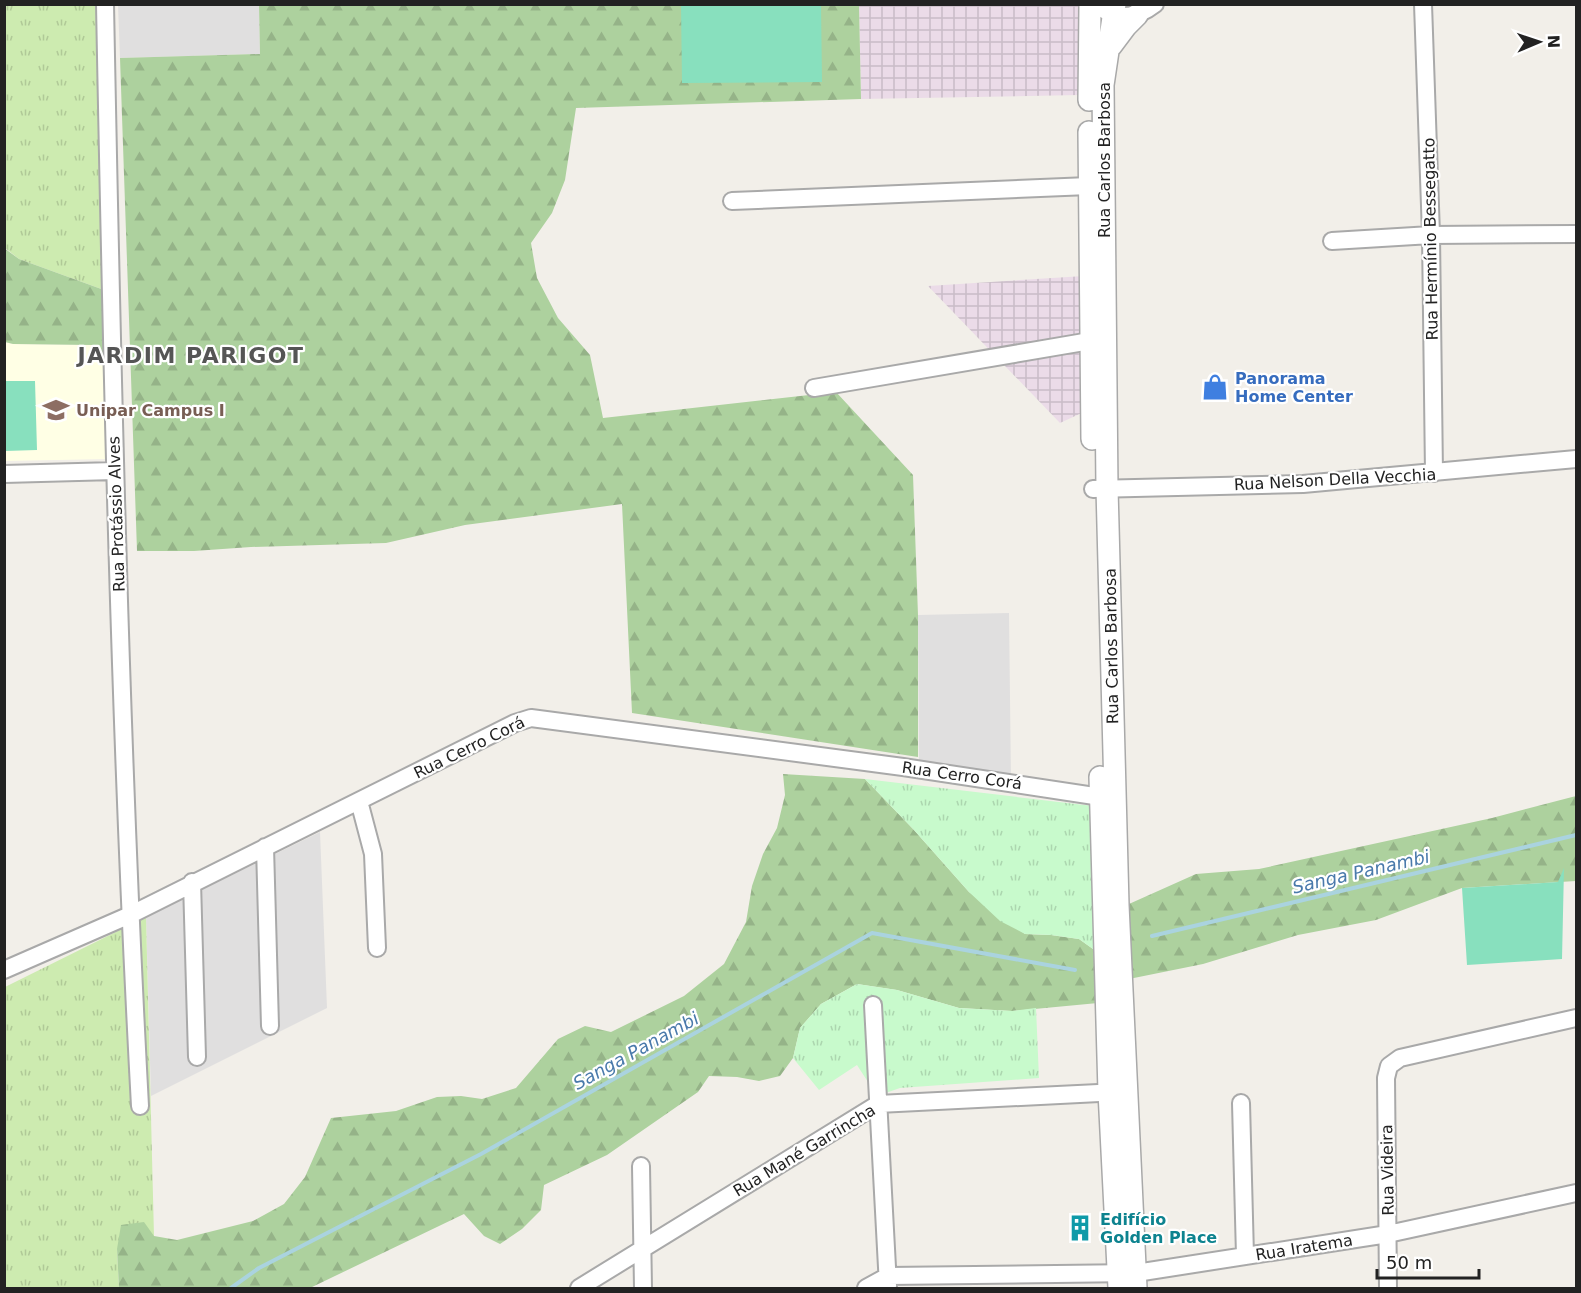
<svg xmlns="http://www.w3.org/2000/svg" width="1581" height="1293" font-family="'DejaVu Sans',sans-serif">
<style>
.residential{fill:#e0dfdf}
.industrial{fill:url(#industrial-grid)}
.education{fill:#ffffe5}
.grass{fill:url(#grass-tufts)}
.forest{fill:url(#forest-firs)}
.park{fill:url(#park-tufts)}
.pitch{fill:#88e0be}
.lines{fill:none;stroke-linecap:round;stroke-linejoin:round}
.stream{stroke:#aad3df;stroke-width:4}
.minor-casing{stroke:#a9a9a9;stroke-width:20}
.tertiary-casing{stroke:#a9a9a9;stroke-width:24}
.minor{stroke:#fff;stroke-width:16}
.tertiary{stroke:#fff;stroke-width:21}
.labels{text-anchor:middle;stroke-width:4.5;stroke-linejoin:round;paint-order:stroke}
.street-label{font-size:16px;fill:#222;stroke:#fff}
.shop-label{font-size:16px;font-weight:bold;fill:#366cbe;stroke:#fff;text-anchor:start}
.education-label{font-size:16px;font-weight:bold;fill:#785e54;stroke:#fff;text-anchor:start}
.culture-label{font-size:16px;font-weight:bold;fill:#0d838f;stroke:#fff;text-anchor:start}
.water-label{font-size:18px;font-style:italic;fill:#4a7aab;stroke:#fff}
.district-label{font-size:22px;font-weight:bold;letter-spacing:1.5px;fill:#555;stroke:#fff}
</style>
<defs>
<pattern id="industrial-grid" width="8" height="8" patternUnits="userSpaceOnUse" patternTransform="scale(1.5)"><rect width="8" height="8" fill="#ebdbe8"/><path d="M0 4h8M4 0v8" fill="none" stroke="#c9bcc7"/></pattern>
<pattern id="grass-tufts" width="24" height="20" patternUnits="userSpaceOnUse" patternTransform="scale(1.5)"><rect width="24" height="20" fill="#cdebb0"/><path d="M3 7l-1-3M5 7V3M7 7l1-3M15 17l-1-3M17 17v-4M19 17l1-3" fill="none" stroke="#b0c997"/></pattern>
<pattern id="forest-firs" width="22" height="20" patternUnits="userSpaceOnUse" patternTransform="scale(1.5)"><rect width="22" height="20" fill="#add19e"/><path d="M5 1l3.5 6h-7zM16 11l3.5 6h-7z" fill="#95b388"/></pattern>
<pattern id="park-tufts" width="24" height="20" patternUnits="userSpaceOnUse" patternTransform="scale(1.5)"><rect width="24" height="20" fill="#c8facc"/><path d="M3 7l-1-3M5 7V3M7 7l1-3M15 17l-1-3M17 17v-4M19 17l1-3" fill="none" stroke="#acd6af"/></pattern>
</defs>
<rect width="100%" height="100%" fill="#f2efe9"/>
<!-- residential -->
<path class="residential" d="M 118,5 L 259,5 L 260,54 L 120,58 Z
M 1009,613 L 1011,782 L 919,769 L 918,615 Z
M 320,832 L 327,1008 L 151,1096 L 146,917 Z"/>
<!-- industrial -->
<path class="industrial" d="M 859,5 L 1079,5 L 1080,95 L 861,99 Z
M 1084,276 L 1086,411 L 1060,423 L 928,286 Z"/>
<!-- education -->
<path class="education" d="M 4,342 L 13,344 L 93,345 L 106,360 L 108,459 L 5,461 Z"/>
<!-- grass -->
<path class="grass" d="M 4,5 L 96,5 L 104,290 L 19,259 L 5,248 Z
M 146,917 L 154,1236 L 117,1249 L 119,1288 L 5,1288 L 5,987 Z"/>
<!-- forest -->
<path class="forest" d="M 259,5 L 859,5 L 861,99 L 576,108 L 565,180 L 552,213 L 531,243 L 537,278 L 558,318 L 590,355 L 603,418 L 836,392 L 913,475 L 918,615 L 918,757 L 632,713 L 622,504 L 465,525 L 386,543 L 251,547 L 194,551 L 137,551 L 120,58 L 260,54 Z
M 4,248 L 19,259 L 104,290 L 106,360 L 93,345 L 13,344 L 5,342 Z
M 783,774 L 865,779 L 914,830 L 969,892 L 1025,934 L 1051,935 L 1079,939 L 1093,949 L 1098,1003 L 1012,1011 L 959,1008 L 897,990 L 857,984 L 821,1004 L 800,1028 L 793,1058 L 780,1076 L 759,1081 L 737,1077 L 709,1076 L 698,1092 L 607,1155 L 544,1185 L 541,1210 L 522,1229 L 500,1244 L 484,1236 L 464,1214 L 310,1288 L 119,1288 L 117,1249 L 121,1225 L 144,1222 L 154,1236 L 177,1240 L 253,1221 L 284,1204 L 305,1177 L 331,1118 L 396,1111 L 437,1097 L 461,1096 L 482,1099 L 516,1088 L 558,1039 L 585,1026 L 611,1032 L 684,996 L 724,964 L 746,922 L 752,886 L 763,854 L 777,828 L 785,795 Z
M 1576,796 L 1576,881 L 1462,888 L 1376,920 L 1298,935 L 1203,964 L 1124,980 L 1120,908 L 1196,874 L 1259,869 L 1492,818 Z"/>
<!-- park -->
<path class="park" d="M 865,779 L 1093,806 L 1093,949 L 1079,939 L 1051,935 L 1025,934 L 1000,921 L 969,892 L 914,830 Z
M 857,984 L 897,990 L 959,1008 L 1012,1011 L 1036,1008 L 1039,1078 L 900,1088 L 877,1096 L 857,1065 L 819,1090 L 793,1058 L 800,1028 L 821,1004 Z"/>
<!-- pitch -->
<path class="pitch" d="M 681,5 L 821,5 L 822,82 L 682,83 Z
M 5,381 L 35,381 L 37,450 L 5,451 Z
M 1564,868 L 1562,959 L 1467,965 L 1462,888 L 1558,882 Z"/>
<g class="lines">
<!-- stream -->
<path class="stream" d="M 1152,936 L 1576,835
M 231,1288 L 259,1268 L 481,1154 L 872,933 L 1075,970"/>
<!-- minor casing -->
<g class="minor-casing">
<path id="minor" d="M 105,4 C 112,372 120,739 140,1106
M 1096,4 C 1115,21 1136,19 1155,4
M 1423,4 L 1431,235 L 1434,473
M 732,201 L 1089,186
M 1332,241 L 1431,235 L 1576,234
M 814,388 L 1090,341
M 4,474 L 115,471
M 1093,489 L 1303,484 L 1576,459
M 359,801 L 373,854 L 377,948
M 265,847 L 270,1026
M 192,882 L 197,1057
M 4,970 L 130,915 L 515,723 L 531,718 L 903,767 L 1101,797 L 1111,796
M 873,1005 L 888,1286
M 1241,1103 L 1245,1256
M 641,1166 L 643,1288
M 579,1288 L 878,1104 L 1119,1092
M 866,1288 L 888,1276 L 1136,1273 L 1388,1234 L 1576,1193
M 1388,1288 L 1386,1078 L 1389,1066 L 1400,1058 L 1576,1018"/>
</g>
<!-- tertiary casing -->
<g class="tertiary-casing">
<path id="tertiary" d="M 1115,4 L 1103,85 L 1107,488 L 1118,905 L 1136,1288
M 1111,46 L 1126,26 L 1137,15
M 1089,100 L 1090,4
M 1089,132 L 1092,439
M 1100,777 L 1109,1092 L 1119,1288"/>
</g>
<!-- minor -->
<use href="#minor" class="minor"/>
<!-- tertiary -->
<use href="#tertiary" class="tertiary"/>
</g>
<!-- icons -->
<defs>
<g id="shop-bare" transform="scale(2.07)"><path d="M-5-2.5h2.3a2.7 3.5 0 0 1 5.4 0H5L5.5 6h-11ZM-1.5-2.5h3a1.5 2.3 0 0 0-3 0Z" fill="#3f7fe0" stroke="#fff" stroke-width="2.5" paint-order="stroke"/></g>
<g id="university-bare" transform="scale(2.07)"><path d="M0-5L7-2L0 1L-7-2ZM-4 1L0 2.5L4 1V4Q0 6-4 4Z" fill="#8d6e63" stroke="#fff" stroke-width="2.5" paint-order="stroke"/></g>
<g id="building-bare" transform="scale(2.07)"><path d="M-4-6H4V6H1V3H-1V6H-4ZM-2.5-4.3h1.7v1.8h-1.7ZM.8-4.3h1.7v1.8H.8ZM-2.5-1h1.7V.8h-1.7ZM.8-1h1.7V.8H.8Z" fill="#0f9aa8" stroke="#fff" stroke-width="2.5" paint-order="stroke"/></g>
</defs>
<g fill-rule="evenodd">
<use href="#shop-bare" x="1215" y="387"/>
<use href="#university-bare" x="56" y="410"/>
<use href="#building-bare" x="1080" y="1228"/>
</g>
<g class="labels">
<!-- street labels -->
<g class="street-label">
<text transform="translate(1104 160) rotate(-90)" y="6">Rua Carlos Barbosa</text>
<text transform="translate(1430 239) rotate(-91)" y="6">Rua Hermínio Bessegatto</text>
<text transform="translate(1335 479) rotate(-3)" y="6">Rua Nelson Della Vecchia</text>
<text transform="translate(116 514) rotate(-92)" y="6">Rua Protássio Alves</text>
<text transform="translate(1111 646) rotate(-91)" y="6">Rua Carlos Barbosa</text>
<text transform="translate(469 747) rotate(-26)" y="6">Rua Cerro Corá</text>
<text transform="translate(962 775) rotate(8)" y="6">Rua Cerro Corá</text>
<text transform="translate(804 1150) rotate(-31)" y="6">Rua Mané Garrincha</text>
<text transform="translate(1387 1170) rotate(-91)" y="6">Rua Videira</text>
<text transform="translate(1304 1247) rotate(-9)" y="6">Rua Iratema</text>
</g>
<!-- shop labels -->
<g class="shop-label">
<text x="1235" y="384">Panorama<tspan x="1235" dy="18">Home Center</tspan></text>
</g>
<!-- education labels -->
<g class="education-label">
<text x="76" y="416">Unipar Campus I</text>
</g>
<!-- culture labels -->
<g class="culture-label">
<text x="1100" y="1225">Edifício<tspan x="1100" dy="18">Golden Place</tspan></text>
</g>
<!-- water labels -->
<g class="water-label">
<text transform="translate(1361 872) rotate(-13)" y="6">Sanga Panambi</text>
<text transform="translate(636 1051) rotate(-29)" y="6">Sanga Panambi</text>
</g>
<!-- district labels -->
<g class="district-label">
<text x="191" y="363">JARDIM PARIGOT</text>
</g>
</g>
<!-- border -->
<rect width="1581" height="1293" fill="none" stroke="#222222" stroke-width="12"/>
<!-- north arrow -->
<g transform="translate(1539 42) rotate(88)" stroke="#ffffff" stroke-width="4.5" paint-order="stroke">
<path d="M0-4.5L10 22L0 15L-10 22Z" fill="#222222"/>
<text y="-9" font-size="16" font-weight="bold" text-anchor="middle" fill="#222222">N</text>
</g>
<!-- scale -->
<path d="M1377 1269v9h102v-9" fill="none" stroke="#222222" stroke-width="3"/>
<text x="1386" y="1269" font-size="18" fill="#222222" stroke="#ffffff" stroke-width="4.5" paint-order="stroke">50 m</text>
</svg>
